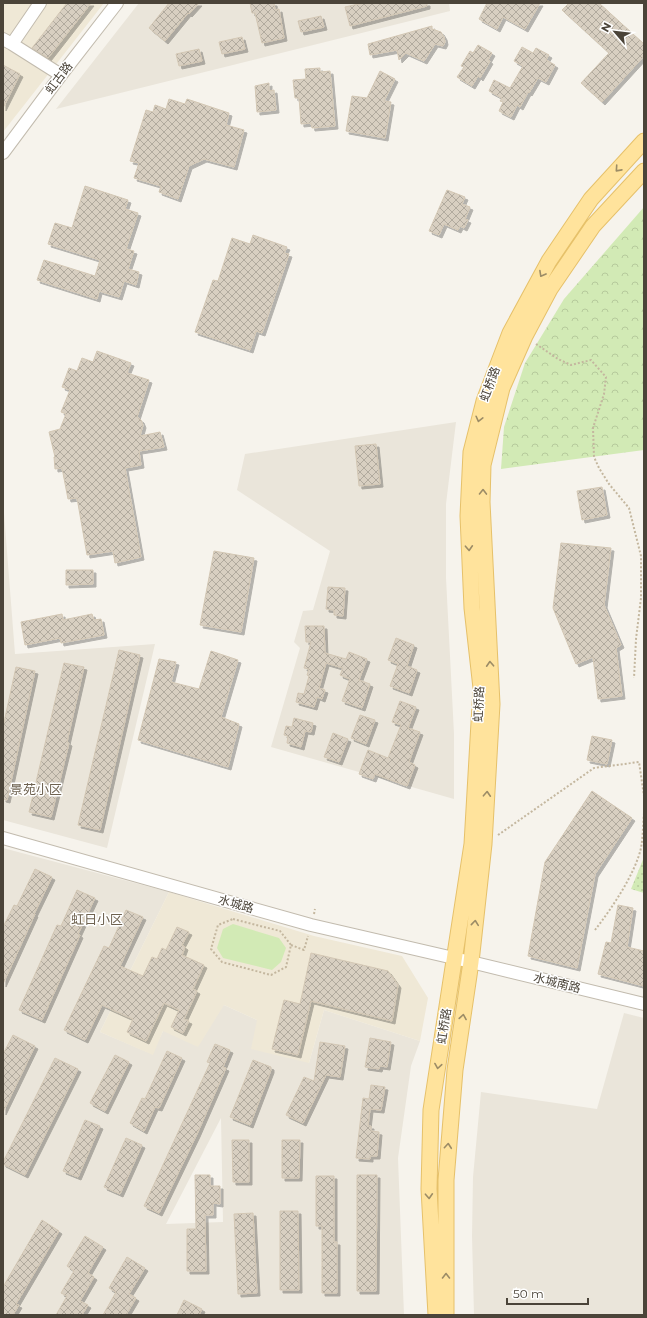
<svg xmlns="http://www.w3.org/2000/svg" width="647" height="1318" font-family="Montserrat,'Noto Sans SC',sans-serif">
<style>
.residential{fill:#eae5da;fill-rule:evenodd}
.education{fill:#efe8d6}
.grass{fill:url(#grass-dots)}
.park{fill:url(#park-crowns)}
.pitch{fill:#d2eab5}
.building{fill:url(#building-cross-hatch);stroke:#d3c7b4;filter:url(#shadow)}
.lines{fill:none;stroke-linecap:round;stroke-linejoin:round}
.minor-casing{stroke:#c2bbae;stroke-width:14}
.major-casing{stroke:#e6c16a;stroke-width:17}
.path{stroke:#c4b79f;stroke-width:2;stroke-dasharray:2 2;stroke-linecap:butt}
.minor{stroke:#fff;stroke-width:12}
.major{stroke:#ffe39c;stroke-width:15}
.oneway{stroke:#9c8c66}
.labels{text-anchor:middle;stroke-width:3;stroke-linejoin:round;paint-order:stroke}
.street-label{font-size:12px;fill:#4b4439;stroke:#fff}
.neighbourhood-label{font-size:13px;fill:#6e6250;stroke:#fff}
</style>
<defs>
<pattern id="grass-dots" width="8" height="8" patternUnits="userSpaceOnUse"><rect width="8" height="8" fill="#d2eab5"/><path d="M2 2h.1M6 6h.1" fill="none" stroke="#b6ca9c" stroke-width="1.8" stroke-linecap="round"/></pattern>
<pattern id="park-crowns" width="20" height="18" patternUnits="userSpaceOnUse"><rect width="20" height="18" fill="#d2eab5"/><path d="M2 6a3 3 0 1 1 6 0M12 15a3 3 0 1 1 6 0" fill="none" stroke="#b6ca9c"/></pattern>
<pattern id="building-cross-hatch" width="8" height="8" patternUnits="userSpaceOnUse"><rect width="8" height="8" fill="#d8cfc1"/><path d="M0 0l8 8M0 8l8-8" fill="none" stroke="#b1aa9e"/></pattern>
<filter id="shadow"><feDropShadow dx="3" dy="3" stdDeviation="0" flood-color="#0004"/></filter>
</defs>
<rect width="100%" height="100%" fill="#f6f3ec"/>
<!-- residential -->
<path class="residential" d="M 139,3 L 449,3 L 450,11 L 56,109 Z
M 456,422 L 446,504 L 446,578 L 454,734 L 454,799 L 271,747 L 300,648 L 294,642 L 303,611 L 313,610 L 330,551 L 237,490 L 245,454 Z
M 3,510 L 4,513 L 15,654 L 155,644 L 107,848 L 3,820 Z
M 3,848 L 169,892 L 100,1032 L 152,1054 L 163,1031 L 224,1005 L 257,1020 L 309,1063 L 324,1010 L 420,1041 L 411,1066 L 398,1158 L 404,1315 L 3,1315 ZM 221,1118 L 223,1222 L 166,1224 Z
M 624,1013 L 644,1018 L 644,1315 L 474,1315 L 472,1236 L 473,1177 L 481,1092 L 597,1109 Z"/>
<!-- education -->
<path class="education" d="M 3,3 L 104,3 L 3,132 Z
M 169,892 L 314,936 L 402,956 L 428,998 L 420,1041 L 324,1010 L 309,1063 L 251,1049 L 257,1020 L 224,1005 L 198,1047 L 163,1031 L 153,1055 L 100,1032 Z"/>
<!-- grass -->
<path class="grass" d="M 644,857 L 644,893 L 631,889 Z"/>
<!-- park -->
<path class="park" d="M 644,207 L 644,450 L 501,469 L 504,427 L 525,363 L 564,299 Z"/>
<!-- pitch -->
<path class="pitch" d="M 233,924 L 279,938 L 286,948 L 281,962 L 272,970 L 223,958 L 217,948 L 223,929 Z"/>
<!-- building -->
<path class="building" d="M 67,3 L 91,3 L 48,58 L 32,48 Z
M 169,3 L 199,3 L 189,14 L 188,13 L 165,41 L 149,28 Z
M 250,3 L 274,3 L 275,10 L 279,9 L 284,38 L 262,43 L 255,13 L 252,13 Z
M 363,3 L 427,3 L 427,6 L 350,26 L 345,7 Z
M 487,3 L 540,3 L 525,29 L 503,17 L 497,29 L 479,19 Z
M 569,3 L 599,3 L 644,44 L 644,56 L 602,102 L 581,83 L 609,53 L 562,10 Z
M 321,16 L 324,27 L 301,32 L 298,21 Z
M 432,26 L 432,29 L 441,32 L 444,37 L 445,42 L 443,46 L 435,44 L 424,61 L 406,53 L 399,60 L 397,50 L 370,55 L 368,44 Z
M 242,37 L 245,49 L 222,54 L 219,42 Z
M 478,45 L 492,53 L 488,60 L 490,61 L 480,78 L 478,76 L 472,86 L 457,77 L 464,67 L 461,66 L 470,51 L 473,53 Z
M 522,47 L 533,53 L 536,48 L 549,55 L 546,60 L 555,65 L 546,82 L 538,78 L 529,93 L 528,92 L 520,107 L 517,105 L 511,117 L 499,111 L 503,102 L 500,101 L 502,98 L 489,91 L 494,80 L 510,88 L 523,66 L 514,61 Z
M 199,49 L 202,61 L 179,66 L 176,54 Z
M 3,65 L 20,74 L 3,108 Z
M 320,68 L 320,72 L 330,71 L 335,126 L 312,128 L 311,123 L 301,124 L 299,98 L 295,98 L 293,80 L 306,79 L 305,69 Z
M 380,71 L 395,79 L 384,101 L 391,102 L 385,138 L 346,131 L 352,96 L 367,98 Z
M 269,83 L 269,91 L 274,90 L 276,110 L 257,112 L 255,86 Z
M 169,99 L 185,104 L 187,99 L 229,113 L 226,125 L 244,130 L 234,167 L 204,159 L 189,166 L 178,199 L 159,192 L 161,186 L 134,178 L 139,163 L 130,161 L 146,110 L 153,112 L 155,105 L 166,109 Z
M 85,186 L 128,200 L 125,209 L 138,213 L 126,249 L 134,251 L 128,269 L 139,272 L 136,285 L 124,281 L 119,297 L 99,291 L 97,299 L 37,280 L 44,260 L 95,276 L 100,260 L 48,244 L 55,223 L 72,228 Z
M 447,190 L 465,197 L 462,204 L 470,207 L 465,219 L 468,220 L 464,228 L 460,226 L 458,230 L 444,224 L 439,235 L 429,231 Z
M 253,235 L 287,247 L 284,253 L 289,254 L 262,333 L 256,331 L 250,350 L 195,332 L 213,280 L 218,281 L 232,238 L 250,244 Z
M 97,351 L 131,363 L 127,373 L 149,380 L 137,417 L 141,420 L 143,425 L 140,436 L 160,432 L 164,447 L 139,451 L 141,465 L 125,468 L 141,557 L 115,563 L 113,551 L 87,555 L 77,498 L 68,499 L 62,468 L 55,469 L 54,457 L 55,457 L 49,432 L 60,429 L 66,414 L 61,412 L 70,390 L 62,387 L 69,368 L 77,371 L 82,358 L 93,362 Z
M 376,444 L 380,484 L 359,486 L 355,446 Z
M 602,487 L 607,515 L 582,520 L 577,491 Z
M 561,543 L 611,548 L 604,605 L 621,645 L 616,648 L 622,696 L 598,699 L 593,657 L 576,664 L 553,608 Z
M 214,551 L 254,558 L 241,632 L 200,625 Z
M 66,570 L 93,570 L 93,584 L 66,585 Z
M 328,587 L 345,588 L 343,616 L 334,615 L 334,610 L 326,609 Z
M 62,614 L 63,620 L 92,614 L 94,620 L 101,619 L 104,635 L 61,643 L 60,638 L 25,645 L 21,622 Z
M 305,626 L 324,626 L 325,653 L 346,659 L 349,652 L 367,659 L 359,680 L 370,684 L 362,708 L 342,701 L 350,679 L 340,675 L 343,668 L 326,663 L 319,688 L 325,690 L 322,699 L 317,697 L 314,707 L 296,702 L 298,693 L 304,694 L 309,676 L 307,675 L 309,669 L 304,668 L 311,642 L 306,642 Z
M 396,638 L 414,645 L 407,666 L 417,670 L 409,693 L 390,686 L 398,664 L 388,660 Z
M 119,650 L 140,655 L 100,830 L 78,825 Z
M 211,651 L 238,660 L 221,717 L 239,724 L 228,767 L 138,740 L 159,659 L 176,662 L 171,682 L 199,689 Z
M 64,663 L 84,667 L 67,742 L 69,743 L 51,817 L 29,812 Z
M 16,667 L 35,671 L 7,800 L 3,799 L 3,727 Z
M 400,701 L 416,707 L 408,728 L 420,732 L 409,762 L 415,765 L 407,786 L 375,774 L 373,779 L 359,774 L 368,750 L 388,758 L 401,725 L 392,722 Z
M 360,715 L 375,720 L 366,744 L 351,738 Z
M 294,718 L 313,723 L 311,732 L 305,731 L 301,747 L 287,743 L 288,736 L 284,735 L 286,726 L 292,727 Z
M 333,733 L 348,739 L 339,762 L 324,757 Z
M 592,736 L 612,740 L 607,764 L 587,760 Z
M 592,791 L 632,818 L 595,874 L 577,968 L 528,956 L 545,862 Z
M 35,869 L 52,877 L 34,914 L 35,914 L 3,984 L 3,927 L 14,905 L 17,906 Z
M 77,890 L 95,898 L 78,934 L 80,935 L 42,1020 L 19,1010 L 57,925 L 61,926 Z
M 618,905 L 633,908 L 627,947 L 644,951 L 644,986 L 598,974 L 606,942 L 611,943 Z
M 126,910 L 143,917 L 120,966 L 143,976 L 152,957 L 157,959 L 162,948 L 166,950 L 177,927 L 189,932 L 182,945 L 185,947 L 182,955 L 204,965 L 193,989 L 197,991 L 184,1019 L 189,1021 L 183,1033 L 171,1027 L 179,1010 L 164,1003 L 146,1041 L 127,1032 L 133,1019 L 102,1005 L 85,1040 L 64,1030 L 104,946 L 109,948 Z
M 311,953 L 388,971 L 398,985 L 392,1021 L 311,1001 L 298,1055 L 272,1049 L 284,1000 L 300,1004 Z
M 13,1035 L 35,1046 L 3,1112 L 3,1054 Z
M 370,1038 L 391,1042 L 387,1067 L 380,1066 L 379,1069 L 365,1067 Z
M 320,1042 L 345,1046 L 340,1077 L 326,1075 L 303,1123 L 286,1115 L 304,1077 L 314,1081 Z
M 215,1044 L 230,1050 L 223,1067 L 226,1068 L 197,1134 L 159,1213 L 144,1206 L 210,1063 L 207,1062 Z
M 167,1051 L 182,1058 L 159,1108 L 155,1107 L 144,1131 L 130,1123 L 142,1098 L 145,1099 Z
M 115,1055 L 129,1062 L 105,1111 L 90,1103 Z
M 55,1058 L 78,1069 L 25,1175 L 3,1164 L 3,1162 Z
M 253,1060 L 271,1067 L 271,1070 L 250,1125 L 230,1117 Z
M 371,1085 L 385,1087 L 381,1110 L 370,1109 L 368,1126 L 371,1126 L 371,1131 L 379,1132 L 377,1156 L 370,1156 L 370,1159 L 356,1158 L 363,1098 L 369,1099 Z
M 85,1120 L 100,1126 L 78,1177 L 63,1171 Z
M 126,1138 L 142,1145 L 120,1194 L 104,1187 Z
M 232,1140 L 249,1140 L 249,1182 L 233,1182 Z
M 282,1140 L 300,1140 L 299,1178 L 282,1178 Z
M 195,1175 L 210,1175 L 210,1186 L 220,1186 L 220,1204 L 213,1203 L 213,1215 L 205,1215 L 206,1271 L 187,1271 L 187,1229 L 196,1229 Z
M 357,1175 L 377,1175 L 376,1291 L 357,1291 Z
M 316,1176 L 334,1176 L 334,1242 L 337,1242 L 337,1293 L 322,1293 L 322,1226 L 316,1226 Z
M 280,1211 L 298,1211 L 299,1290 L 280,1290 Z
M 253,1213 L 257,1293 L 238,1294 L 234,1214 Z
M 42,1220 L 59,1231 L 16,1304 L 19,1305 L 13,1315 L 3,1315 L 3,1287 Z
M 85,1236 L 103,1247 L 88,1273 L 94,1277 L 80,1301 L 88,1305 L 82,1315 L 56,1315 L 67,1296 L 61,1293 L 74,1271 L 67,1266 Z
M 127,1257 L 145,1268 L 129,1294 L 136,1298 L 126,1315 L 103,1315 L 116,1292 L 109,1288 Z
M 184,1300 L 202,1309 L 199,1315 L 177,1315 Z"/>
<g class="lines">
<!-- minor casing -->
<g class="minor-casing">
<path id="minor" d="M 3,39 L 12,44 L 40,3
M 12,44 L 61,75
M 3,153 L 61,75 L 117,3
M 3,838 L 311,925 L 471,962 L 644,1004"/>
</g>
<!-- major casing -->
<g class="major-casing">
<path id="major" d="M 436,1315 L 429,1189 L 431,1110 L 472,844 L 481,688 L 472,608 L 468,516 L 471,452 L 484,401 L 510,333 L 549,261 L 591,199 L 644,141
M 446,1315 L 446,1180 L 455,1070 L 471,962 L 484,844 L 492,704 L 482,502 L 483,465 L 502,388 L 525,336 L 550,289 L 593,226 L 644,171"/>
</g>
<!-- path -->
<path class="path" d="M 536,344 L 558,359 L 571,365 L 591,360 L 606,377 L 604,394 L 593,428 L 594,457 L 599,468 L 609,484 L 629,508 L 641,556 L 641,598 L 636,639 L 634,678
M 498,835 L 594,768 L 639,762 L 644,796
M 314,914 L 315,909
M 233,919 L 280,931 L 291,945 L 286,967 L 271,975 L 222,962 L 211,949 L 218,925 Z
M 595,930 C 612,908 635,874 641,848 C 643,837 643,825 644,813
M 291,945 L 304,950 L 308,936"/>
<!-- minor -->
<use href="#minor" class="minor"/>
<!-- major -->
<use href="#major" class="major"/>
</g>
<!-- one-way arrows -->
<defs><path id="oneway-chevron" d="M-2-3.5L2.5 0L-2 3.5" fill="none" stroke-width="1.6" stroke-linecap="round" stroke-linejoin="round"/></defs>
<g class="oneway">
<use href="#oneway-chevron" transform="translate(618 169) rotate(132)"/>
<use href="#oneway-chevron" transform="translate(542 274) rotate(119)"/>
<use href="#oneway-chevron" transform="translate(479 419) rotate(104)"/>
<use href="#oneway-chevron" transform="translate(483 492) rotate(-89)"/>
<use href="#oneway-chevron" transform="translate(469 548) rotate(87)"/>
<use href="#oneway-chevron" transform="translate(490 664) rotate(-93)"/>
<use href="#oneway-chevron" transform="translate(487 794) rotate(-87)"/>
<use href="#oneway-chevron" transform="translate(475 923) rotate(-84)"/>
<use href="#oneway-chevron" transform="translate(463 1017) rotate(-81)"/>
<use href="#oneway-chevron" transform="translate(438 1066) rotate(99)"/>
<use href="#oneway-chevron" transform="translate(448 1146) rotate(-85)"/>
<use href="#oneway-chevron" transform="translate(429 1196) rotate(87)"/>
<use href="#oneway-chevron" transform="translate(446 1276) rotate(-90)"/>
</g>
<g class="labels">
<!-- street labels -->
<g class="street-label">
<text transform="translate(59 78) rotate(-53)" y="4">虹古路</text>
<text transform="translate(490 384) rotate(-70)" y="4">虹桥路</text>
<text transform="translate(479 704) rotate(-88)" y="4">虹桥路</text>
<text transform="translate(236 904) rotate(16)" y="4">水城路</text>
<text transform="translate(557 983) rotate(14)" y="4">水城南路</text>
<text transform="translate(444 1026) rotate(-81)" y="4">虹桥路</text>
</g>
<!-- neighbourhood labels -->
<g class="neighbourhood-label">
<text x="36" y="794">景苑小区</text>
<text x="97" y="924">虹日小区</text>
</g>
</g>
<!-- border -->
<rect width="647" height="1318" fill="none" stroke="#4b4439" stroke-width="8"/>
<!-- north arrow -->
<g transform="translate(615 32) rotate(298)" stroke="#ffffff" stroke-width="3" paint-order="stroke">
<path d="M0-3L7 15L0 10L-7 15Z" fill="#4b4439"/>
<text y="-6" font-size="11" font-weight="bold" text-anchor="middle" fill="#4b4439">N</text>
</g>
<!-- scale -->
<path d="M507 1298v6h81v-6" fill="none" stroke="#4b4439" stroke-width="2"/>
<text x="513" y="1298" font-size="12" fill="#4b4439" stroke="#ffffff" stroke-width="3" paint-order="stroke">50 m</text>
</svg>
